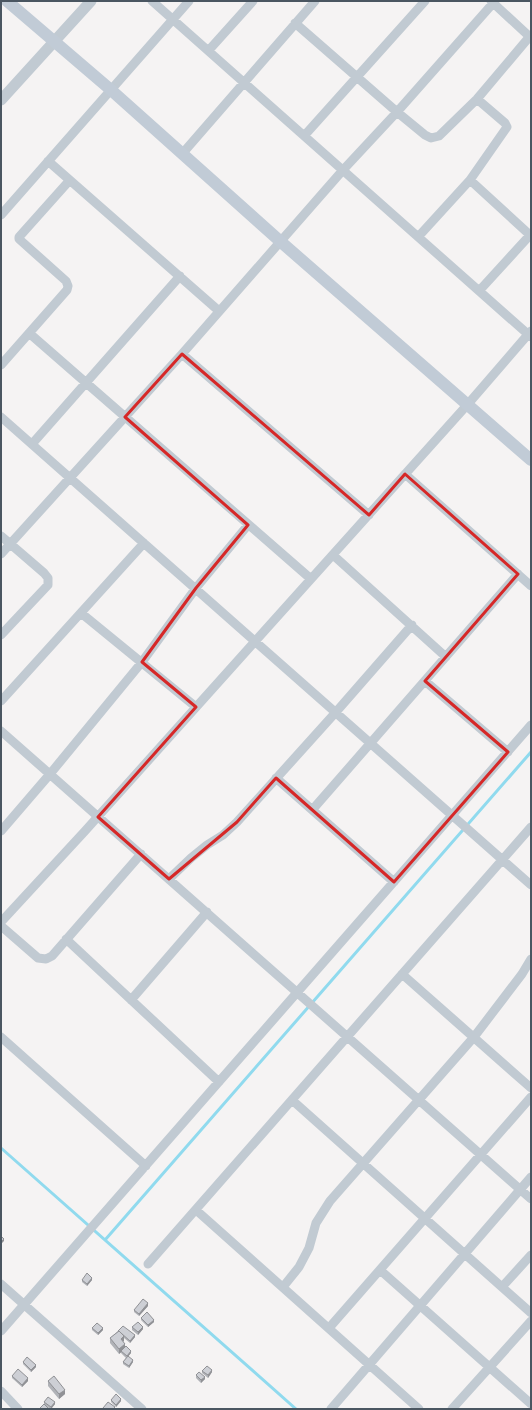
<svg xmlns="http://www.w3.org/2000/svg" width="532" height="1410" font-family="'Nunito Sans',sans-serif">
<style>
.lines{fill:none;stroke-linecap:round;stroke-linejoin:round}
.stream{stroke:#90daee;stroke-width:3}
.minor{stroke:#c1cad2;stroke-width:9}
.tertiary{stroke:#c1cad2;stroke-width:11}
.secondary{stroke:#c1cbd6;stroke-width:12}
.wall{fill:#b0b2b7}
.shaded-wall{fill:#909195}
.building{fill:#cdcfd5;stroke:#909195}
.marked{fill:none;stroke:#d62828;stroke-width:3;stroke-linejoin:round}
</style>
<rect width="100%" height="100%" fill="#f5f3f3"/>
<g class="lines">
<!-- stream -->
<path class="stream" d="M 1,1148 L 296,1409
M 105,1240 L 531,752"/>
<!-- minor -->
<path class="minor" d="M 152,1 L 531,337
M 491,1 L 531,38
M 295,23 L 397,112 L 425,135 L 431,138 L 439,136 L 477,99 L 531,35
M 209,50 L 253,1
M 304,136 L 425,1
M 182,154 L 315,1
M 48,161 L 219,311
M 470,180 L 507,127 L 505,123 L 477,99
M 1,215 L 189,1
M 418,237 L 470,180 L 531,236
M 479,291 L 531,234
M 29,333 L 311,579
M 182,354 L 369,515
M 1,365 L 67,290 L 68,286 L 66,281 L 19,239 L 19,237 L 69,181
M 1,417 L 531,885
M 32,444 L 180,276
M 405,474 L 531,586
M 1,536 L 44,573 L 48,578 L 48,585 L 1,635
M 1,554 L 182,354 L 343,170 L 397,112 L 495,1
M 333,555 L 446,657
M 81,613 L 196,707
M 425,681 L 508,752
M 1,701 L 144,543
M 1,731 L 531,1199
M 276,778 L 394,882
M 313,809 L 518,574
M 1,831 L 50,774 L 142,662 L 196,588 L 248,525
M 169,879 L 191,858 L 207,845 L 223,835 L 237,822 L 336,712 L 412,625
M 1,922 L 85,831 L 468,404 L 531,331
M 1,926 L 38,958 L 46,959 L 52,956 L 141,854
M 66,939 L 219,1082
M 402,974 L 531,1088
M 131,1000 L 207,912
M 1,1037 L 146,1166
M 292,1100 L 531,1313
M 196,1210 L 419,1409
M 148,1264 L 531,827
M 380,1270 L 531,1404
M 1,1284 L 142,1409
M 283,1287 L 299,1267 L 309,1248 L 316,1223 L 330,1201 L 474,1037 L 522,974 L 531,959
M 502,1287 L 531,1255
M 329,1328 L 531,1097
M 1,1331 L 531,725
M 1,1391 L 18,1409
M 331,1409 L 531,1177
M 452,1409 L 531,1321"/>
<!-- tertiary -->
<path class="tertiary" d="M 1,100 L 91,1"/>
<!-- secondary -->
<path class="secondary" d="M 7,1 L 111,90 L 281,242 L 531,460"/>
</g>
<!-- wall -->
<path class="wall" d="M 82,1280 L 92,1280 L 87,1286 L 82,1282 Z
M 148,1306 L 139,1316 L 134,1312 L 134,1310 Z
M 141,1318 L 154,1322 L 148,1327 L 141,1320 Z
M 132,1327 L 143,1329 L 138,1335 L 132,1330 Z
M 92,1328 L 103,1330 L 98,1335 L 92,1330 Z
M 118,1331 L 135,1337 L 130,1343 L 124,1338 L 124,1341 L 123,1341 L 125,1347 L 131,1353 L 128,1356 L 133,1362 L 129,1368 L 123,1364 L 123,1362 L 126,1358 L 121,1353 L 121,1352 L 119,1354 L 110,1343 L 110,1338 Z
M 23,1362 L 36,1367 L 31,1372 L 23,1364 Z
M 202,1371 L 212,1372 L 208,1378 L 202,1373 Z
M 196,1375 L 205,1379 L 201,1383 L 196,1378 Z
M 12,1376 L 28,1381 L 22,1387 L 12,1378 Z
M 48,1381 L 65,1394 L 59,1399 L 48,1386 Z
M 111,1400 L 121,1401 L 116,1407 L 111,1402 Z
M 44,1402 L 55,1404 L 51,1409 L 50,1409 L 44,1404 Z"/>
<!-- shaded-wall -->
<path class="shaded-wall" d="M 4,1239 L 4,1241 L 1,1244 L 1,1242 Z
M 92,1278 L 92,1280 L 87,1286 L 87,1284 Z
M 148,1303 L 148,1306 L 139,1316 L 139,1314 Z
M 154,1320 L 154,1322 L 148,1327 L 148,1325 Z
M 143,1327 L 143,1329 L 138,1335 L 138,1332 Z
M 103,1328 L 103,1330 L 98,1335 L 98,1333 Z
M 135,1335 L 135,1337 L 130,1343 L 130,1341 Z
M 124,1336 L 124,1341 L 121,1343 L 121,1339 Z
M 125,1344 L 125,1349 L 119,1354 L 119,1349 Z
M 131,1351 L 131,1353 L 127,1358 L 127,1356 Z
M 133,1360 L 133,1362 L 129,1368 L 129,1366 Z
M 36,1365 L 36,1367 L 31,1372 L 31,1370 Z
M 212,1370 L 212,1372 L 208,1378 L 208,1375 Z
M 205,1377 L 205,1379 L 201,1383 L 201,1380 Z
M 28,1378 L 28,1381 L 22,1387 L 22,1385 Z
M 65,1390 L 65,1394 L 59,1399 L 59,1394 Z
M 121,1399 L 121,1401 L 116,1407 L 116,1405 Z
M 55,1402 L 55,1404 L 51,1409 L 51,1407 Z"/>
<!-- building -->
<path class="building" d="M 1,1236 L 4,1239 L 1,1242 Z
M 87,1273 L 92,1278 L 87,1284 L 82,1280 Z
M 143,1299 L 148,1303 L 139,1314 L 134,1310 Z
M 147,1312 L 154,1320 L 148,1325 L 141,1318 Z
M 138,1322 L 143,1327 L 138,1332 L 132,1327 Z
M 97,1323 L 103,1328 L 98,1333 L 92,1328 Z
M 123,1326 L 135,1335 L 130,1341 L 121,1333 L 119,1331 L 118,1331 Z
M 119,1331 L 124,1336 L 121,1339 L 125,1344 L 119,1349 L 110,1338 Z
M 126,1346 L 131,1351 L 127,1356 L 121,1351 Z
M 128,1356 L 133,1360 L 129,1366 L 123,1362 Z
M 27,1357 L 36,1365 L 31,1370 L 23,1362 Z
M 207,1366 L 212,1370 L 208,1375 L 202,1371 Z
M 18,1369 L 28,1378 L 22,1385 L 12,1376 Z
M 199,1372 L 205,1377 L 201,1380 L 196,1375 Z
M 54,1376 L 65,1390 L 59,1394 L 48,1381 Z
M 116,1394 L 121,1399 L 116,1405 L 111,1400 Z
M 48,1397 L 55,1402 L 51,1407 L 44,1402 Z
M 108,1402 L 115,1407 L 113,1409 L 105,1409 L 103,1408 Z
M 44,1404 L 49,1409 L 39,1409 Z"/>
<!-- marked area -->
<path class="marked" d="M 182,354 L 369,515 L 405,474 L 518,574 L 425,681 L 508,752 L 394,882 L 276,778 L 237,822 L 169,879 L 98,817 L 196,707 L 142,662 L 196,588 L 248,525 L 125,417 Z"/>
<!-- border -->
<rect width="532" height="1410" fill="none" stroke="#4a5661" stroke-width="4"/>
</svg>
